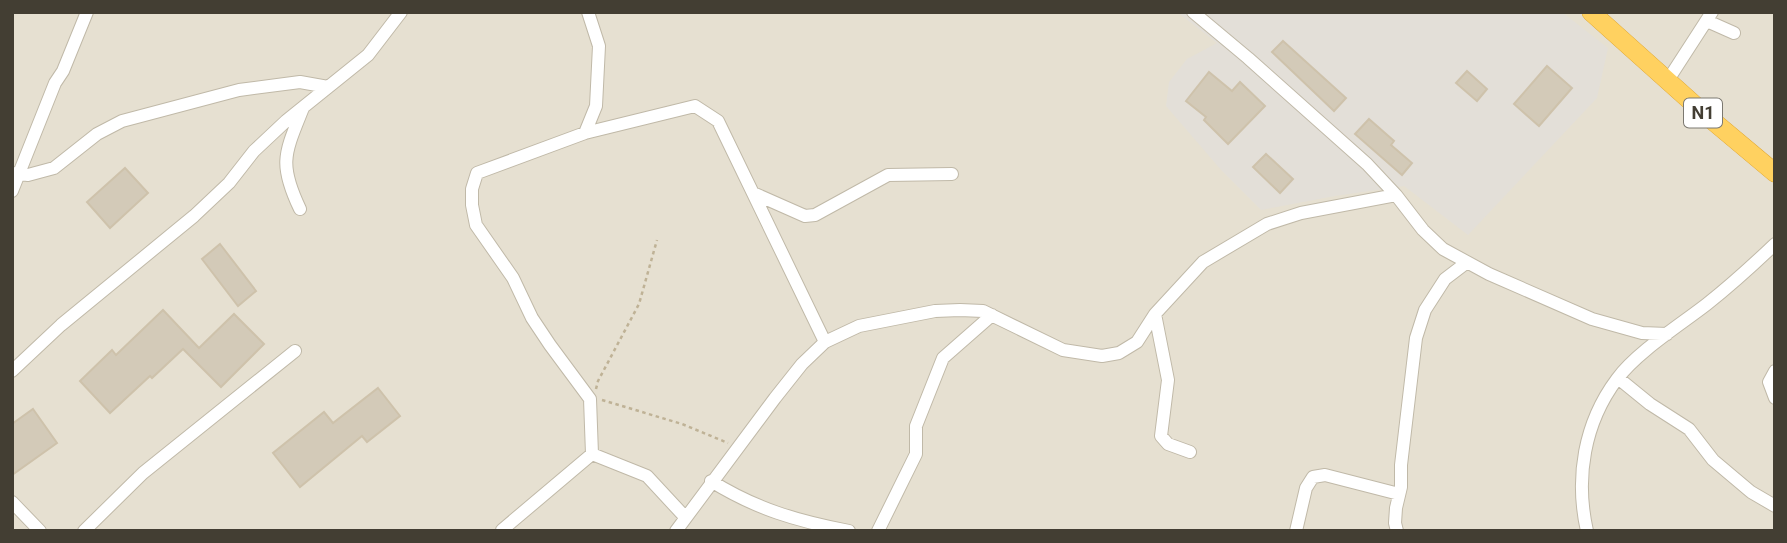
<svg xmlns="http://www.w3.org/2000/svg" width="1787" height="543" font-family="Roboto,sans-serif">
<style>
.residential{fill:#e6e0d1}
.industrial{fill:#e3dfd8}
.building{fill:#d3cab8;stroke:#cec2ab;stroke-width:2}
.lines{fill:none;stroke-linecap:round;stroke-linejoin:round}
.minor-casing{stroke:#c0b9a8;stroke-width:14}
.highway-casing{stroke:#dfa530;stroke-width:19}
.path{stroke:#bfb296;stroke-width:2.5;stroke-dasharray:3.5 3.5;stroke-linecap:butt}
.minor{stroke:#fff;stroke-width:12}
.highway{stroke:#ffd160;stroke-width:18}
.labels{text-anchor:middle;stroke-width:7;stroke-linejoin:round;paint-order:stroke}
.shield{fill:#fff;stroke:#7b7870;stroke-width:2}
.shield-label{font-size:18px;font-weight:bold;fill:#433e33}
</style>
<rect width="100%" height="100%" fill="#f2eee3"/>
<!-- residential -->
<path class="residential" d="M 12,12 L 1775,12 L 1775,531 L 12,531 Z"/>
<!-- industrial -->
<path class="industrial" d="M 1177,12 L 1562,12 L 1608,48 L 1597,98 L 1468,235 L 1404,186 L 1335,196 L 1261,210 L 1222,171 L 1166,106 L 1169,82 L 1187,59 L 1217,43 Z"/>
<!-- building -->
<path class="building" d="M 1283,41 L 1346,98 L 1334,111 L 1272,52 Z
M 1547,66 L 1572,88 L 1539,126 L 1514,104 Z
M 1467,71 L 1487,89 L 1477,101 L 1456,83 Z
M 1209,72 L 1232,91 L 1240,82 L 1265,106 L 1228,144 L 1204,120 L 1206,117 L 1186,101 Z
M 1369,119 L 1394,141 L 1391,145 L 1412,163 L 1402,175 L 1355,134 Z
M 1266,154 L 1293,179 L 1280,193 L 1253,167 Z
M 125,168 L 148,193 L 110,228 L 87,202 Z
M 220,244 L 256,291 L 238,306 L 202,259 Z
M 163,310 L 199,348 L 234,314 L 264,344 L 221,387 L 183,349 L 152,378 L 150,376 L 110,413 L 80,381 L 112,350 L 116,355 Z
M 378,388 L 400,416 L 367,442 L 362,436 L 300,487 L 273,453 L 324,412 L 333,423 Z
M 33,409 L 57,443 L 12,475 L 12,424 Z"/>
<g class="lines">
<!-- minor casing -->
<g class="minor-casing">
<path id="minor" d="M 1193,12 L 1248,58 L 1367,164 L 1396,195 L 1423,230 L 1443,249 L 1489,274 L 1592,319 L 1642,333 L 1667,334
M 1707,21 L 1734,33
M 1668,80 L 1712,12
M 585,133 L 596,106 L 599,46 L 588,12
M 12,173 L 28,175 L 54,168 L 97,134 L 122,121 L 239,90 L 300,82 L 328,87
M 12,191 L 55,83 L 63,71 L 87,12
M 753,193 L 805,216 L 815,215 L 888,175 L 952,174
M 300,209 C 278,163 285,153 303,108
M 1155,314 L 1168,380 L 1161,436 L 1168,444 L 1190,452
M 12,371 L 61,325 L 194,216 L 229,183 L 254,151 L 286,121 L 368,55 L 401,12
M 1775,371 L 1769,382 L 1775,398
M 1618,378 L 1650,404 L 1689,429 L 1713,460 L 1751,492 L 1775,506
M 592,454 L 590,399 L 550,345 L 532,318 L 513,278 L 476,225 L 472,205 L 472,189 L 477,173 L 585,133 L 695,106 L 718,121 L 825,342
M 711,481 C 756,509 797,521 849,531
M 12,502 L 40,531
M 502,530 L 592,454 L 647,476 L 685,517
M 84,531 L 143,473 L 295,351
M 676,531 L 775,398 L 802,364 L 825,342 L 859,326 L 935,311 L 960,310 L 983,311 L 1063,350 L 1102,356 L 1119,353 L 1137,342 L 1155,314 L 1203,262 L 1267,224 L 1301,213 L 1396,195
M 878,531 L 916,454 L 916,426 L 943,358 L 992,315
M 1296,531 L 1306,488 L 1313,477 L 1325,475 L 1399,494
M 1397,531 L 1395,523 L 1396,508 L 1401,487 L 1401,465 L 1416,338 L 1425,310 L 1445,279 L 1466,263
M 1587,531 C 1575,478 1584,423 1617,379 C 1637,352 1680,325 1707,304 C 1731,285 1753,265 1775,244"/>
</g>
<!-- highway casing -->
<g class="highway-casing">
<path id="highway" d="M 1591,12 L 1707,116 L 1775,173"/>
</g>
<!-- path -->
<path class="path" d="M 596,389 L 598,381 L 639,304 L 657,240
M 602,400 L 682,424 L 728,443"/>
<!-- minor -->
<use href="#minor" class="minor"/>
<!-- highway -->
<use href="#highway" class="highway"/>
</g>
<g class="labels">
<!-- shield labels -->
<rect class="shield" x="1684" y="98.5" width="38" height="29" rx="5"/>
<g class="shield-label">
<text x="1703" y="119">N1</text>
</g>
</g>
<!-- border -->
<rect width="1787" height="543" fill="none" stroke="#433e33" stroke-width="28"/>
</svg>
